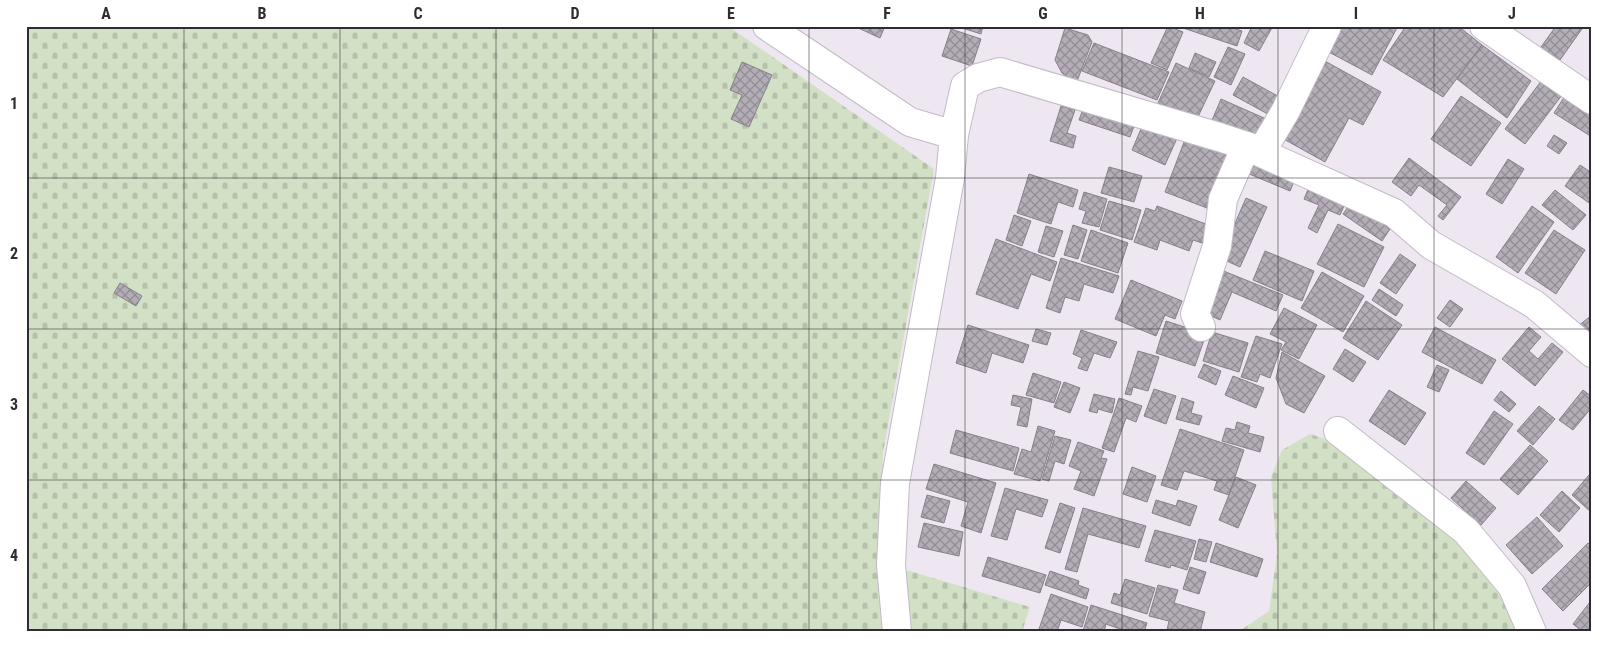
<svg xmlns="http://www.w3.org/2000/svg" width="1618" height="658" font-family="'Roboto Condensed',sans-serif">
<style>
.cemetery{fill:url(#cemetery-stones)}
.building{fill:url(#building-cross-hatch);stroke:#86808a}
.lines{fill:none;stroke-linecap:round;stroke-linejoin:round}
.minor-casing{stroke:#c1bbc6;stroke-width:30}
.minor{stroke:#fff;stroke-width:28}
.grid{fill:none;stroke:#302d32;stroke-width:1;stroke-opacity:0.55}
.neatline{fill:none;stroke:#302d32;stroke-width:2}
.grid-label{font-size:16px;text-anchor:middle;font-weight:bold;fill:#302d32}
</style>
<defs>
<pattern id="cemetery-stones" width="16" height="16" patternUnits="userSpaceOnUse" patternTransform="scale(1.25)"><rect width="16" height="16" fill="#d2e1c5"/><path d="M2 7V4a2 2 0 0 1 4 0v3zM10 15v-3a2 2 0 0 1 4 0v3z" fill="#b5c1aa"/></pattern>
<pattern id="building-cross-hatch" width="8" height="8" patternUnits="userSpaceOnUse" patternTransform="scale(1.25)"><rect width="8" height="8" fill="#b3adb7"/><path d="M0 0l8 8M0 8l8-8" fill="none" stroke="#928d95"/></pattern>
</defs>
<rect width="100%" height="100%" fill="#eee7f2"/>
<!-- cemetery -->
<path class="cemetery" d="M 26,26 L 728,26 L 934,169 L 883,453 L 879,570 L 910,571 L 1030,607 L 1022,632 L 26,632 Z
M 1310,434 L 1332,441 L 1457,536 L 1504,592 L 1521,632 L 1238,632 L 1269,611 L 1277,554 L 1271,477 L 1282,450 Z"/>
<!-- building -->
<path class="building" d="M 854,26 L 885,26 L 880,38 Z
M 956,26 L 983,26 L 981,34 Z
M 1168,26 L 1183,32 L 1167,70 L 1151,63 Z
M 1177,26 L 1227,26 L 1242,31 L 1237,46 Z
M 1252,26 L 1273,26 L 1259,51 L 1244,43 Z
M 1338,26 L 1398,26 L 1372,75 L 1325,50 Z
M 1406,26 L 1458,26 L 1482,45 L 1443,97 L 1383,60 Z
M 1556,26 L 1584,26 L 1555,67 L 1536,54 Z
M 1065,28 L 1088,35 L 1092,42 L 1076,84 L 1062,73 L 1055,60 Z
M 951,29 L 981,39 L 972,66 L 942,56 Z
M 1094,43 L 1169,72 L 1157,100 L 1082,71 Z
M 1482,45 L 1531,81 L 1507,118 L 1457,79 Z
M 1228,47 L 1245,54 L 1231,85 L 1214,77 Z
M 1195,53 L 1216,62 L 1209,77 L 1189,68 Z
M 1323,60 L 1381,92 L 1363,125 L 1349,118 L 1325,162 L 1280,137 Z
M 742,62 L 772,75 L 749,127 L 731,119 L 742,95 L 730,90 Z
M 1176,63 L 1215,81 L 1196,121 L 1158,103 Z
M 1545,76 L 1565,91 L 1525,144 L 1505,129 Z
M 1243,77 L 1285,100 L 1275,118 L 1233,95 Z
M 1568,91 L 1592,106 L 1592,137 L 1554,113 Z
M 1461,96 L 1501,123 L 1471,166 L 1431,139 Z
M 1221,99 L 1273,122 L 1261,148 L 1210,125 Z
M 1086,101 L 1137,118 L 1130,137 L 1079,120 Z
M 1061,106 L 1075,110 L 1067,133 L 1076,136 L 1073,148 L 1050,141 Z
M 1144,122 L 1178,136 L 1165,165 L 1132,150 Z
M 1554,135 L 1567,143 L 1559,154 L 1547,146 Z
M 1186,137 L 1228,154 L 1207,208 L 1165,192 Z
M 1250,153 L 1298,172 L 1290,191 L 1242,171 Z
M 1409,158 L 1461,197 L 1443,220 L 1438,216 L 1447,205 L 1419,185 L 1411,196 L 1392,182 Z
M 1508,159 L 1524,169 L 1502,204 L 1486,194 Z
M 1580,165 L 1592,173 L 1592,205 L 1565,186 Z
M 1109,167 L 1142,176 L 1134,202 L 1101,193 Z
M 1029,174 L 1078,190 L 1073,207 L 1058,202 L 1051,224 L 1017,213 Z
M 1313,178 L 1349,195 L 1340,215 L 1328,210 L 1317,233 L 1308,228 L 1319,205 L 1304,199 Z
M 1555,190 L 1586,215 L 1573,230 L 1542,205 Z
M 1084,192 L 1107,199 L 1099,227 L 1082,223 L 1086,211 L 1079,209 Z
M 1355,197 L 1394,223 L 1382,241 L 1343,214 Z
M 1246,198 L 1267,207 L 1240,267 L 1220,258 Z
M 1109,201 L 1141,210 L 1132,240 L 1100,230 Z
M 1157,206 L 1214,227 L 1208,245 L 1193,240 L 1189,251 L 1160,240 L 1157,250 L 1134,242 L 1146,208 L 1155,211 Z
M 1532,206 L 1554,222 L 1518,273 L 1496,257 Z
M 1014,215 L 1031,221 L 1022,246 L 1006,240 Z
M 1338,224 L 1384,247 L 1364,287 L 1317,264 Z
M 1073,225 L 1087,230 L 1078,259 L 1064,255 Z
M 1046,226 L 1063,231 L 1054,257 L 1038,252 Z
M 1091,230 L 1128,243 L 1118,273 L 1081,261 Z
M 1554,230 L 1585,250 L 1556,294 L 1525,273 Z
M 996,239 L 1057,262 L 1050,281 L 1031,274 L 1018,309 L 976,294 Z
M 1265,251 L 1314,271 L 1302,301 L 1253,280 Z
M 1400,254 L 1416,265 L 1396,294 L 1380,283 Z
M 1061,258 L 1119,276 L 1113,293 L 1084,284 L 1079,301 L 1065,297 L 1060,313 L 1046,308 Z
M 1221,270 L 1283,295 L 1276,311 L 1232,292 L 1220,320 L 1203,312 Z
M 1322,272 L 1364,296 L 1343,332 L 1301,308 Z
M 1131,280 L 1182,301 L 1175,319 L 1165,315 L 1156,336 L 1115,319 Z
M 120,283 L 142,296 L 136,306 L 114,293 Z
M 1379,289 L 1403,305 L 1396,316 L 1372,300 Z
M 1450,300 L 1463,309 L 1450,327 L 1437,318 Z
M 1366,301 L 1402,325 L 1378,360 L 1343,338 Z
M 1284,308 L 1317,325 L 1299,359 L 1281,350 L 1286,342 L 1270,334 Z
M 1592,315 L 1592,344 L 1573,330 Z
M 1166,321 L 1206,334 L 1195,366 L 1156,353 Z
M 968,325 L 1029,345 L 1023,363 L 992,353 L 986,373 L 956,363 Z
M 1435,327 L 1496,360 L 1482,384 L 1422,352 Z
M 1529,327 L 1541,337 L 1529,351 L 1538,359 L 1552,343 L 1563,352 L 1535,386 L 1502,359 Z
M 1036,329 L 1051,333 L 1047,345 L 1032,341 Z
M 1081,330 L 1117,342 L 1110,358 L 1094,353 L 1087,371 L 1078,368 L 1082,358 L 1073,354 Z
M 1212,332 L 1248,343 L 1239,372 L 1203,361 Z
M 1256,336 L 1282,344 L 1270,378 L 1260,374 L 1257,382 L 1241,377 Z
M 1345,349 L 1366,362 L 1353,382 L 1333,369 Z
M 1138,351 L 1159,357 L 1148,391 L 1133,387 L 1131,395 L 1125,394 Z
M 1282,352 L 1325,376 L 1304,413 L 1286,404 L 1276,378 Z
M 1204,364 L 1221,371 L 1216,385 L 1198,377 Z
M 1437,365 L 1449,370 L 1439,392 L 1427,387 Z
M 1033,373 L 1061,382 L 1054,403 L 1026,395 Z
M 1233,376 L 1264,388 L 1256,408 L 1225,395 Z
M 1064,382 L 1080,388 L 1070,413 L 1054,407 Z
M 1154,389 L 1176,396 L 1166,424 L 1144,416 Z
M 1389,390 L 1426,413 L 1405,445 L 1369,421 Z
M 1583,390 L 1592,397 L 1592,407 L 1573,430 L 1559,420 Z
M 1501,391 L 1516,404 L 1509,412 L 1494,400 Z
M 1094,394 L 1115,399 L 1112,413 L 1098,409 L 1097,413 L 1089,411 Z
M 1013,395 L 1032,399 L 1027,427 L 1017,425 L 1021,407 L 1011,405 Z
M 1119,398 L 1142,406 L 1136,422 L 1126,418 L 1114,452 L 1102,448 Z
M 1182,398 L 1194,402 L 1191,413 L 1202,416 L 1199,425 L 1176,419 Z
M 1539,406 L 1555,419 L 1533,445 L 1517,431 Z
M 1494,411 L 1513,424 L 1484,465 L 1466,453 Z
M 1237,422 L 1250,426 L 1248,433 L 1264,437 L 1260,452 L 1222,441 L 1226,428 L 1235,430 Z
M 1038,426 L 1055,431 L 1040,481 L 1014,474 L 1022,449 L 1031,452 Z
M 1180,429 L 1244,450 L 1229,495 L 1214,490 L 1217,481 L 1184,471 L 1177,490 L 1161,485 Z
M 956,430 L 1019,448 L 1013,471 L 950,453 Z
M 1055,436 L 1071,440 L 1064,464 L 1055,461 L 1049,481 L 1042,479 Z
M 1078,442 L 1104,451 L 1101,458 L 1107,459 L 1094,496 L 1074,489 L 1081,471 L 1069,466 Z
M 1530,445 L 1548,461 L 1518,495 L 1500,479 Z
M 934,464 L 996,483 L 981,533 L 961,526 L 968,502 L 926,489 Z
M 1132,467 L 1156,476 L 1147,502 L 1123,494 Z
M 1589,475 L 1592,478 L 1592,513 L 1572,495 Z
M 1236,477 L 1256,485 L 1238,528 L 1219,520 Z
M 1466,481 L 1496,508 L 1481,525 L 1451,498 Z
M 1005,488 L 1048,500 L 1042,517 L 1016,509 L 1007,540 L 991,536 Z
M 1562,491 L 1580,508 L 1559,532 L 1540,515 Z
M 927,495 L 950,501 L 944,523 L 921,517 Z
M 1156,500 L 1176,506 L 1178,500 L 1197,506 L 1190,526 L 1152,513 Z
M 1060,503 L 1075,508 L 1060,553 L 1045,548 Z
M 1083,508 L 1146,526 L 1139,548 L 1088,534 L 1077,572 L 1065,569 Z
M 1537,517 L 1563,546 L 1532,574 L 1506,545 Z
M 924,523 L 963,532 L 959,556 L 918,547 Z
M 1155,530 L 1196,541 L 1187,570 L 1171,565 L 1170,568 L 1145,561 Z
M 1199,539 L 1212,542 L 1206,562 L 1194,559 Z
M 1216,543 L 1263,559 L 1257,577 L 1210,562 Z
M 1588,543 L 1592,546 L 1592,582 L 1563,611 L 1542,589 Z
M 988,557 L 1046,575 L 1040,593 L 982,576 Z
M 1190,567 L 1206,572 L 1199,594 L 1183,589 Z
M 1050,571 L 1079,581 L 1078,585 L 1089,589 L 1086,599 L 1045,585 Z
M 1125,579 L 1155,588 L 1147,614 L 1111,603 L 1114,593 L 1120,595 Z
M 1158,585 L 1178,590 L 1174,603 L 1205,612 L 1200,632 L 1167,630 L 1169,621 L 1149,616 Z
M 1051,594 L 1088,607 L 1082,627 L 1061,620 L 1057,632 L 1038,632 Z
M 1590,602 L 1592,632 L 1583,632 L 1573,624 Z
M 1091,605 L 1147,623 L 1144,632 L 1122,632 L 1123,630 L 1106,624 L 1104,632 L 1083,631 Z"/>
<g class="lines">
<!-- minor casing -->
<g class="minor-casing">
<path id="minor" d="M 767,26 L 910,122 L 954,135 L 965,86 L 978,78 L 1000,72 L 1219,137 L 1262,151 L 1285,112 L 1327,26
M 1484,26 L 1592,100
M 1246,146 L 1394,213 L 1431,245 L 1534,304 L 1592,353
M 1201,327 L 1195,314 L 1217,246 L 1223,199 L 1246,146
M 1338,431 L 1466,531 L 1512,586 L 1532,632
M 897,632 L 891,565 L 895,483 L 950,178 L 954,135"/>
</g>
<!-- minor -->
<use href="#minor" class="minor"/>
</g>
<!-- grid -->
<path class="grid" d="M 184,26 L 184,632M 340,26 L 340,632M 496,26 L 496,632M 653,26 L 653,632M 809,26 L 809,632M 965,26 L 965,632M 1122,26 L 1122,632M 1278,26 L 1278,632M 1434,26 L 1434,632M 26,178 L 1592,178M 26,329 L 1592,329M 26,480 L 1592,480"/>
<!-- border -->
<rect width="1618" height="658" fill="none" stroke="#ffffff" stroke-width="55"/>
<rect x="28" y="28" width="1562" height="602" class="neatline"/>
<g class="grid-label">
<text x="106" y="19">A</text>
<text x="262" y="19">B</text>
<text x="418" y="19">C</text>
<text x="575" y="19">D</text>
<text x="731" y="19">E</text>
<text x="887" y="19">F</text>
<text x="1043" y="19">G</text>
<text x="1200" y="19">H</text>
<text x="1356" y="19">I</text>
<text x="1512" y="19">J</text>
<text x="14" y="109">1</text>
<text x="14" y="259">2</text>
<text x="14" y="410">3</text>
<text x="14" y="561">4</text>
</g>
</svg>
